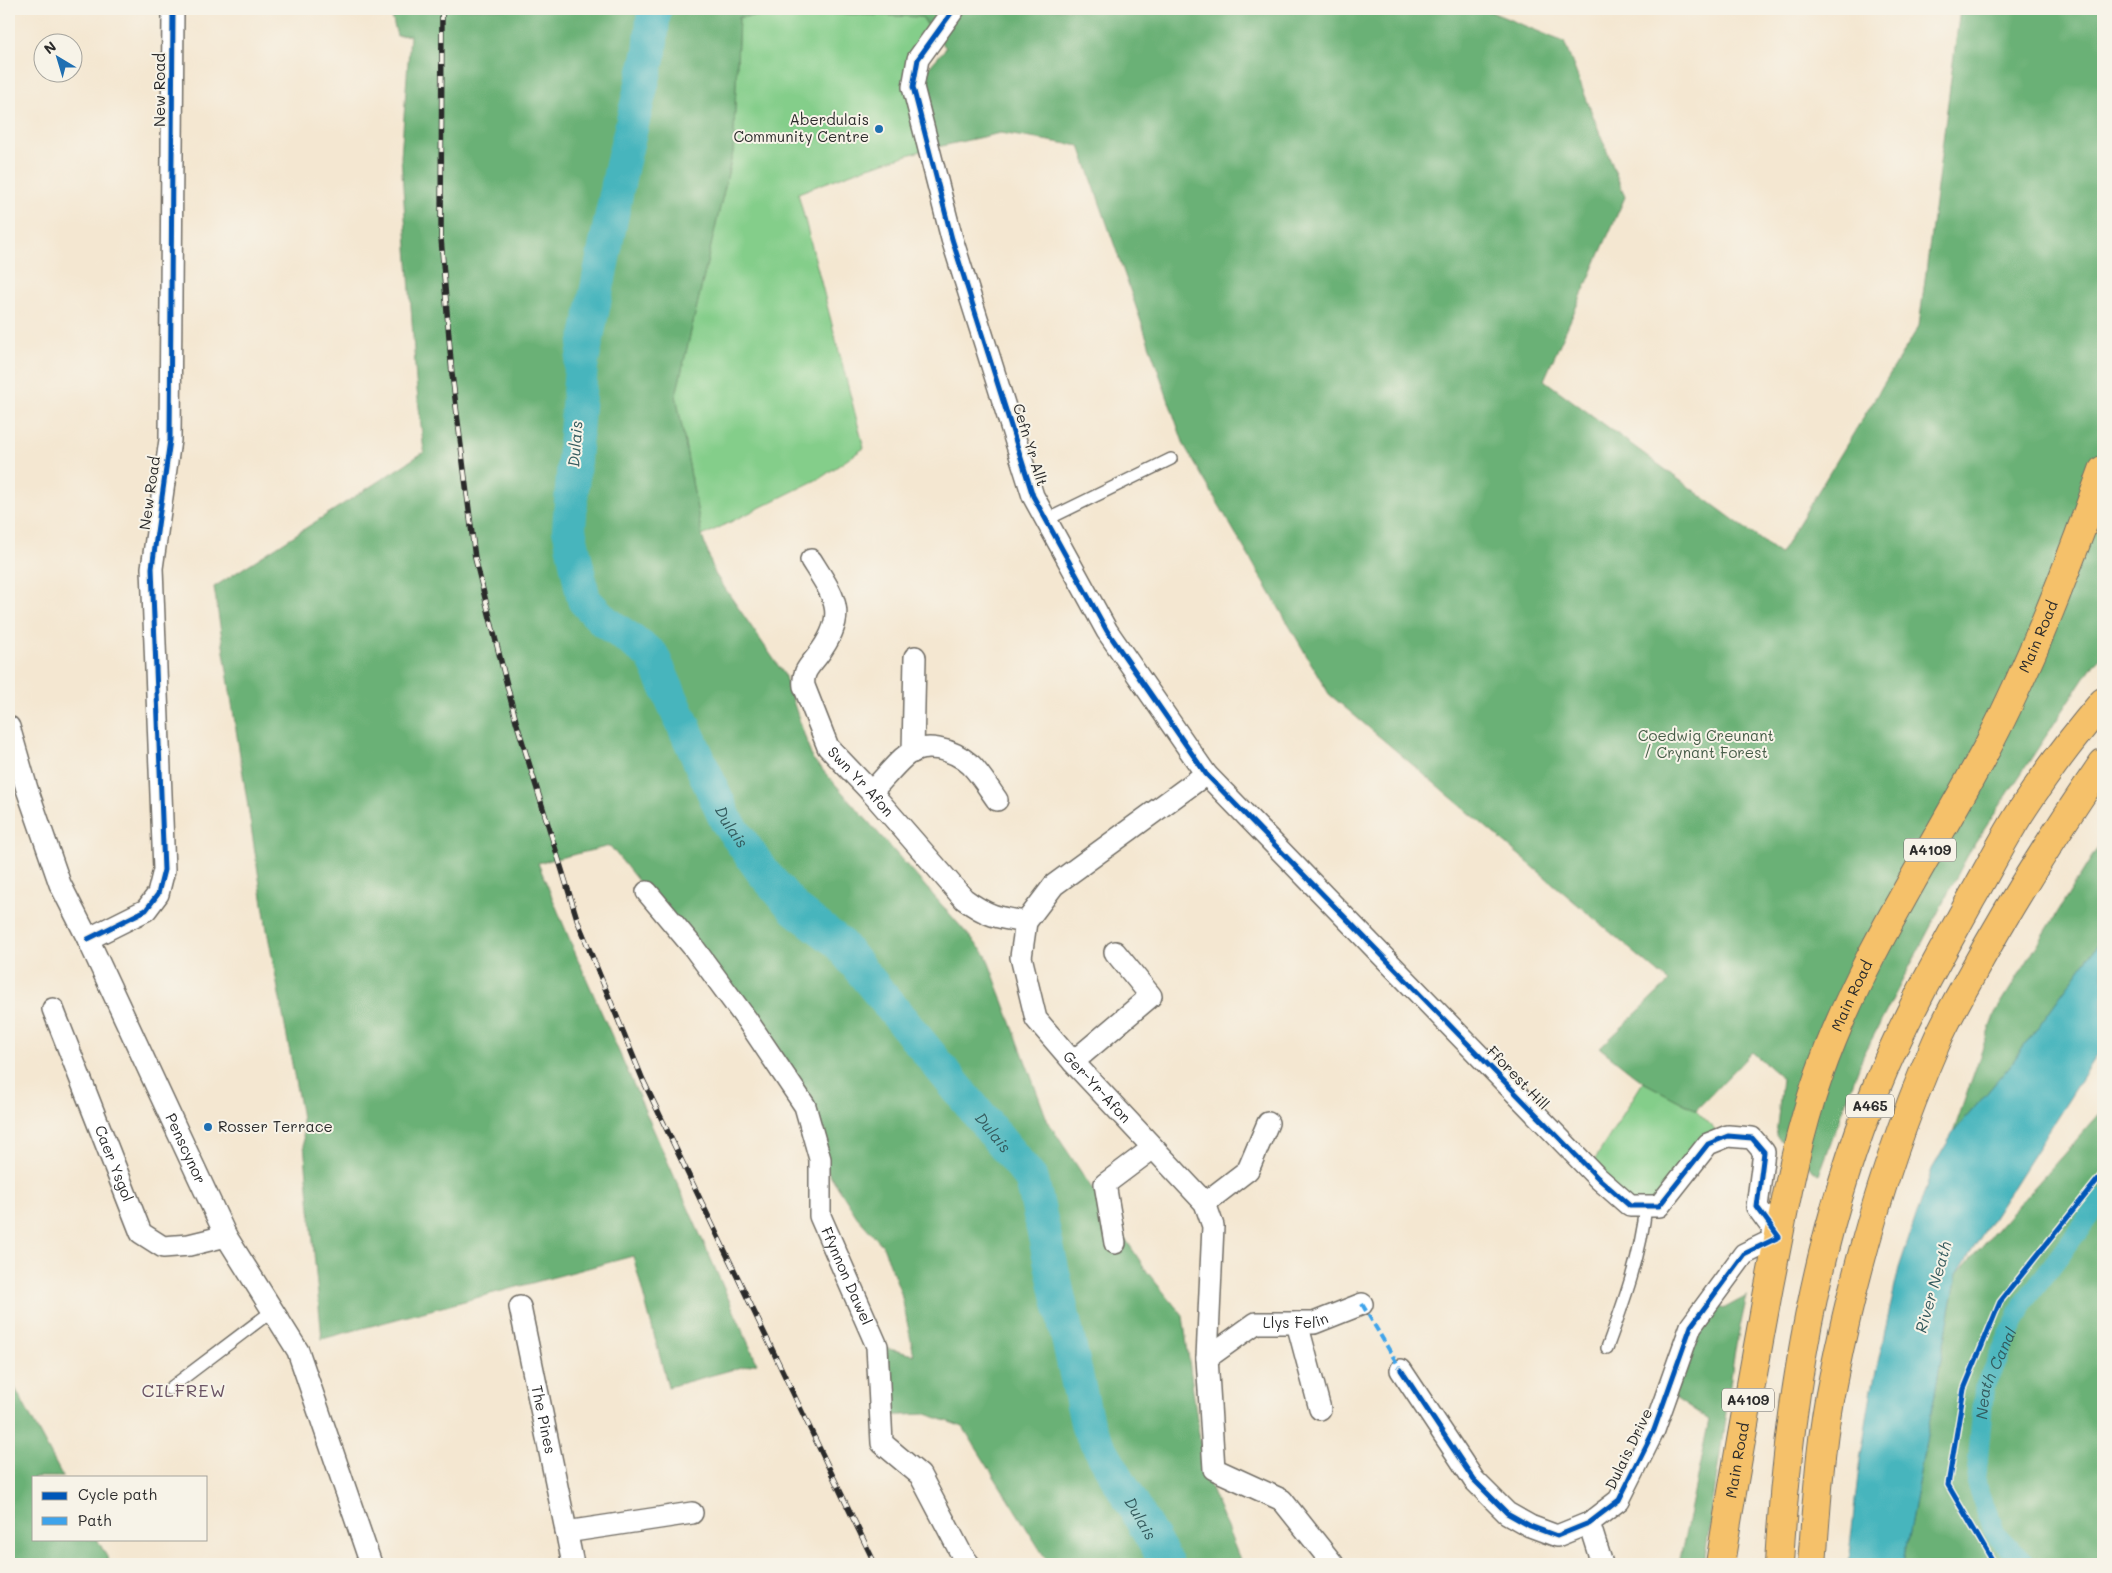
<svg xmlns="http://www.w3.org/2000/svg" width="2112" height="1573" font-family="Mali,sans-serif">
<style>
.green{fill:#84ce8a;stroke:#587c5a}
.forest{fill:#6bb176;stroke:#4b6e50}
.water{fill:#46b5bd;stroke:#387074}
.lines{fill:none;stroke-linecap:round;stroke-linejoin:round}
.canal{stroke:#46b5bd;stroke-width:20}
.river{stroke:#46b5bd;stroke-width:34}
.service-casing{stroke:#716d65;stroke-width:14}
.minor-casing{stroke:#716d65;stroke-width:24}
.primary-casing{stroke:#716d65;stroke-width:30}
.trunk-casing{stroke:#716d65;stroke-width:30}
.service{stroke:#fff;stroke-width:11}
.minor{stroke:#fff;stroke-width:21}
.primary{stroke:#f5c16b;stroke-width:28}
.trunk{stroke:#f5c16b;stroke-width:28}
.rail-casing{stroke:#2b2b2b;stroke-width:5.5}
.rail{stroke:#f7f3e8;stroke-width:4;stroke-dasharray:11;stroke-linecap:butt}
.quiet{stroke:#3ea3eb;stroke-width:4;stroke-dasharray:8 4;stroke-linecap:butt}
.cycleway-casing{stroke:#f7f3e8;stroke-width:8}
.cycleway{stroke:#0057b8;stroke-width:5}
.poi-dot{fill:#1f6fb2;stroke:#f7f3e8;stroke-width:2}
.labels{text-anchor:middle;stroke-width:4;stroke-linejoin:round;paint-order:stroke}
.shield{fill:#f7f3e8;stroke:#686764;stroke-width:1}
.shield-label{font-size:14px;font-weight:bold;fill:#2b2b2b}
.street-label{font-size:15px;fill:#2b2b2b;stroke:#f7f3e8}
.poi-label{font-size:15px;fill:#2b2b2b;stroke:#f7f3e8;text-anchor:end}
.park-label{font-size:15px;fill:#465c48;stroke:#f7f3e8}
.water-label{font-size:16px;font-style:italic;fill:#345b5e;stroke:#f7f3e8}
.quarter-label{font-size:18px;letter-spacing:1px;fill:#6a5363;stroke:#f7f3e8}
</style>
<rect width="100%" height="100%" fill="#f7f3e8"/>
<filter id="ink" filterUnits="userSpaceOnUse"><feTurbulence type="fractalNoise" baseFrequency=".02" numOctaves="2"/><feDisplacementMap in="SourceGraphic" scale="10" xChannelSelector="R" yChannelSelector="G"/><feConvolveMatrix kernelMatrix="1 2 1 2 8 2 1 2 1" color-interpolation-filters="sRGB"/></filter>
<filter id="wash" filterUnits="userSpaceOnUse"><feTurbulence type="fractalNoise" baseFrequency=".0096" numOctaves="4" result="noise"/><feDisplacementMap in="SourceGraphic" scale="20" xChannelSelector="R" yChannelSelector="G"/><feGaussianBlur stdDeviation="1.12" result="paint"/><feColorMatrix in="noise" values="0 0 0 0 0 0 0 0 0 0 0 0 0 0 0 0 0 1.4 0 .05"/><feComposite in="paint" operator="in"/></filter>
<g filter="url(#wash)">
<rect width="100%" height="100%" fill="#f4e7d1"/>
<!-- green -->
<path class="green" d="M 814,13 L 922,17 L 929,28 L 914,53 L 924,150 L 865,168 L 798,193 L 864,448 L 822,477 L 702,536 L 676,395 L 733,152 L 739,17 Z
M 1643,1082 L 1696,1110 L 1715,1129 L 1708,1144 L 1659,1206 L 1630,1206 L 1589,1169 Z"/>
<!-- forest -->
<path class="forest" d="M 390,9 L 1484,9 L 1564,42 L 1625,197 L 1544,380 L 1780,554 L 1919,326 L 1960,9 L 2103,9 L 2103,655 L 2093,665 L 1970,851 L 1863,1056 L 1819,1175 L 1776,1136 L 1782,1078 L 1752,1052 L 1696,1110 L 1643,1082 L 1600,1048 L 1669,982 L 1329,694 L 1184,445 L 1080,146 L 1000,133 L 933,148 L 918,90 L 930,66 L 946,48 L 922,17 L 814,13 L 739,17 L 733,152 L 676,395 L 702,536 L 715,574 L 784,674 L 812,758 L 986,955 L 1048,1122 L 1148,1273 L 1183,1316 L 1204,1471 L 1239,1557 L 1244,1564 L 1049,1564 L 963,1427 L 926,1414 L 881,1416 L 877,1346 L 914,1355 L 901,1293 L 883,1246 L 857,1217 L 820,1159 L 805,1106 L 647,892 L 610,846 L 538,863 L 576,955 L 757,1363 L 668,1387 L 633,1256 L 322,1339 L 301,1112 L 267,930 L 214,587 L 424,452 L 416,381 L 401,157 L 410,35 L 397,36 Z
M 2103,839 L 2103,937 L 2009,1067 L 1953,1133 L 1995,1013 Z
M 2103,1110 L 2103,1564 L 1903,1564 L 1957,1274 Z
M 1747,1296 L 1735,1350 L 1704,1564 L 1679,1564 L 1709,1420 L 1669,1393 L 1714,1300 L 1723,1309 Z
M 9,1377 L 63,1477 L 34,1477 L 34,1539 L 97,1539 L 111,1564 L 9,1564 Z"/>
<!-- water -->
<path class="water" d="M 2103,937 L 2103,1046 L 1957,1274 L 1903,1564 L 1848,1564 L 1859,1466 L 1872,1389 L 1899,1268 L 1932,1169 L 1953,1133 L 2009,1067 Z"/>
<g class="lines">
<!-- canal -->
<path class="canal" id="s1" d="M 2025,1564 L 1994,1532 L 1976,1483 L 1984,1389 L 2023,1304 L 2103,1198"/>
<!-- river -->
<path class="river" id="s2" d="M 654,9 L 650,51 L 622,165 L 581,367 L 569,529 L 584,600 L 604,621 L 652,655 L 726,820 L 762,871 L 795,909 L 838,942 L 1032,1180 L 1088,1427 L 1167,1564"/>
</g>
</g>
<g filter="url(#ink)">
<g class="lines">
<!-- service casing -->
<g class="service-casing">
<path id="service" d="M 1046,520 L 1171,459
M 1607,1348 C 1624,1302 1641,1255 1646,1206
M 169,1389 L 272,1311"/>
</g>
<!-- minor casing -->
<g class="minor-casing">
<g id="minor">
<path d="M 954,9 L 918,59 L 913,87 L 952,239 L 1033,496 L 1107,631 L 1206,774 L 1598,1178 L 1630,1206 L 1659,1206 L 1708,1144 L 1728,1136 L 1752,1138 L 1764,1152 L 1757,1207 L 1779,1237 L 1744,1254 L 1691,1326 L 1654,1430 L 1619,1500 L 1589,1523 L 1557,1536 L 1530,1526 L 1507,1513 L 1474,1480 L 1401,1370"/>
<path id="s3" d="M 811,560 C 835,598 849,614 818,655 C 810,666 802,671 804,686 L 828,747 L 871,792 L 964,899 C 987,916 998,918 1026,922"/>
<path id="s4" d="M 9,727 L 27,789 L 60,884 L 88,939 L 226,1236 L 298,1351 L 371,1564"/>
<path d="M 913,752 L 915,657"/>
<path id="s5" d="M 1206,774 L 1054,885 L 1026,922 L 1021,957 L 1036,1019 L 1073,1062 L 1205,1203 L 1213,1226 L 1207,1358 L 1214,1469 L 1282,1500 L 1333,1564"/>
<path d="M 871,792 C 882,781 892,768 903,758 C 923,740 953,749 971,765 C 981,775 989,789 997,800"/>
<path id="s6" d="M 647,892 L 694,948 L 747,1020 L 805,1106 L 820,1159 L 820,1216 L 877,1346 L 882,1443 L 920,1475 L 962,1555 L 969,1564"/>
<path d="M 88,939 L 146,910 L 158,894 L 164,870 L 152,568 L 170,440 L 173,9"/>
<path id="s7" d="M 53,1009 L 141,1233 L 163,1247 L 189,1245 L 226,1236"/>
<path d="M 1073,1062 L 1151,996 L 1115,952"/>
<path d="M 1205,1203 L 1248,1170 L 1268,1123"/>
<path d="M 1115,1243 L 1105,1184 L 1153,1148"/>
<path id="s8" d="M 520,1307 L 573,1564"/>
<path d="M 1297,1323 L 1320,1409"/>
<path id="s9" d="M 1207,1358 L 1256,1323 L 1314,1323 L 1362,1304"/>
<path d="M 1589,1523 L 1602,1564"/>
<path d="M 566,1532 L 692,1513"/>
</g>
</g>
<!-- primary casing -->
<g class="primary-casing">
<g id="primary">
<path id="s10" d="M 1720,1564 C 1735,1471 1752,1379 1769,1286 C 1783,1216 1795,1143 1819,1075 C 1860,958 1930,855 1988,746 C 2034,657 2069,564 2103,470"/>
</g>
</g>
<!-- trunk casing -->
<g class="trunk-casing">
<path id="trunk" d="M 1779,1564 C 1788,1401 1815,1238 1877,1086 C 1903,1022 1937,961 1970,901 C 1988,870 2004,837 2024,807 C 2048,770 2075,735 2103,702
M 1812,1564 C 1817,1502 1820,1440 1833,1379 C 1856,1264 1889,1150 1936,1043 C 1945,1022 1957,1001 1968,981 C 2009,905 2054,834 2103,763"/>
</g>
<!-- service -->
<use href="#service" class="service"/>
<!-- minor -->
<use href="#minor" class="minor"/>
<!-- primary -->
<use href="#primary" class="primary"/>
<!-- trunk -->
<use href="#trunk" class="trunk"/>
<!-- rail casing -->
<g class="rail-casing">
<path id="rail" d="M 442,9 L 441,238 L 452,374 L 475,558 L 516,721 L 578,922 L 643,1080 L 875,1564"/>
</g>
<!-- rail -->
<use href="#rail" class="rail"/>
<!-- quiet -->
<path class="quiet" d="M 1362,1304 L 1401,1370"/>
<!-- cycleway casing -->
<g class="cycleway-casing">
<path id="cycleway" d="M 954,9 L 918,59 L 913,87 L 952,239 L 1033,496 L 1107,631 L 1206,774 L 1598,1178 L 1630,1206 L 1659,1206 L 1708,1144 L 1728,1136 L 1752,1138 L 1764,1152 L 1757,1207 L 1779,1237 L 1744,1254 L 1691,1326 L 1654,1430 L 1619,1500 L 1589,1523 L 1557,1536 L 1530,1526 L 1507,1513 L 1474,1480 L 1401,1370
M 88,939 L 146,910 L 158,894 L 164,870 L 152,568 L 170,440 L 173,9
M 1994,1564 L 1948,1485 L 1964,1389 L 2000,1302 L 2103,1173"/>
</g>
<!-- cycleway -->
<use href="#cycleway" class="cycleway"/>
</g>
</g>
<!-- markers -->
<g class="poi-dot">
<circle cx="879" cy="129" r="5"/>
<circle cx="208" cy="1127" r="5"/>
</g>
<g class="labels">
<!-- shield labels -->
<g class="shield">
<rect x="1904" y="838.5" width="52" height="23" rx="4"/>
<rect x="1846" y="1094.5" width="48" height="23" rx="4"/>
<rect x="1722" y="1388.5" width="52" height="23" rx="4"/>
</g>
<g class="shield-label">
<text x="1930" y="855">A4109</text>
<text x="1870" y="1111">A465</text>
<text x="1748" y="1405">A4109</text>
</g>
<!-- street labels -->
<g class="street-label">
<text transform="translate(160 90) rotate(-90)" y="5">New Road</text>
<text transform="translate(1030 445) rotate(73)" y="5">Cefn Yr Allt</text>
<text transform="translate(150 493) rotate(-82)" y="5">New Road</text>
<text dy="5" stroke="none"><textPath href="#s10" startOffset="990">Main Road</textPath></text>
<text dy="5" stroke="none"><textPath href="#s3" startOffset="254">Swn Yr Afon</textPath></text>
<text dy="5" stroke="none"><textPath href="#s10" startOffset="585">Main Road</textPath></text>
<text transform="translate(1518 1078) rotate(46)" y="5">Fforest Hill</text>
<text dy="5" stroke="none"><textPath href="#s5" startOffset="425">Ger-Yr-Afon</textPath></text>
<text dy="5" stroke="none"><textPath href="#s4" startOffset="458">Penscynor</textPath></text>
<text dy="5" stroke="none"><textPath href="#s7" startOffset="166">Caer Ysgol</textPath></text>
<text dy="5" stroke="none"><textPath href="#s6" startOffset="444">Ffynnon Dawel</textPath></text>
<text dy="5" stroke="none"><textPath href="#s9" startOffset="100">Llys Felin</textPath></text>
<text dy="5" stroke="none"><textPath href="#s8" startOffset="115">The Pines</textPath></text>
<text transform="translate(1629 1449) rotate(-64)" y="5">Dulais Drive</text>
<text dy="5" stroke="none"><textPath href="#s10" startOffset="105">Main Road</textPath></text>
</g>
<!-- poi labels -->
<g class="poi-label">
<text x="869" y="125">Aberdulais<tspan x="869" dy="17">Community Centre</tspan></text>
<text x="218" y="1132" text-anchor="start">Rosser Terrace</text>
</g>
<!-- park labels -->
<g class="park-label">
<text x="1706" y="741">Coedwig Creunant<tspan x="1706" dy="17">/ Crynant Forest</tspan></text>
</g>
<!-- water labels -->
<g class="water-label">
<text transform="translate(575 444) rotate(-86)" y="6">Dulais</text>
<text dy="6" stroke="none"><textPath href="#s2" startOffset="878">Dulais</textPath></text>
<text dy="6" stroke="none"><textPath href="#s2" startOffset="1282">Dulais</textPath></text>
<text transform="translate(1933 1287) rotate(-74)" y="6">River Neath</text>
<text dy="6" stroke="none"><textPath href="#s1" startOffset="209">Neath Canal</textPath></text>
<text dy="6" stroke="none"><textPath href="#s2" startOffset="1702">Dulais</textPath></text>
</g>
<!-- quarter labels -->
<g class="quarter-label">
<text x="184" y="1397">CILFREW</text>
</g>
</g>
<!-- margin -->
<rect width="2112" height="1573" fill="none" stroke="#f7f3e8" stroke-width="30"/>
<!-- legend -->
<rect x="32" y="1476" width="175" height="65" fill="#f7f3e8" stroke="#a5a39c"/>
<rect x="42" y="1492" width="25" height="8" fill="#0057b8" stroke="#a5a39c"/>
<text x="78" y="1500" font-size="15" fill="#2b2b2b">Cycle path</text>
<rect x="42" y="1517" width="25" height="8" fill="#3ea3eb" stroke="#a5a39c"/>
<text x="78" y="1526" font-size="15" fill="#2b2b2b">Path</text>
<!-- north arrow -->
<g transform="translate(58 58) rotate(322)"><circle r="24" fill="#f7f3e8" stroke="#a5a39c"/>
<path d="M0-4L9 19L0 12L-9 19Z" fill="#1f6fb2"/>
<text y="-8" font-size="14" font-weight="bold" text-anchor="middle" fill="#2b2b2b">N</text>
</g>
</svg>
